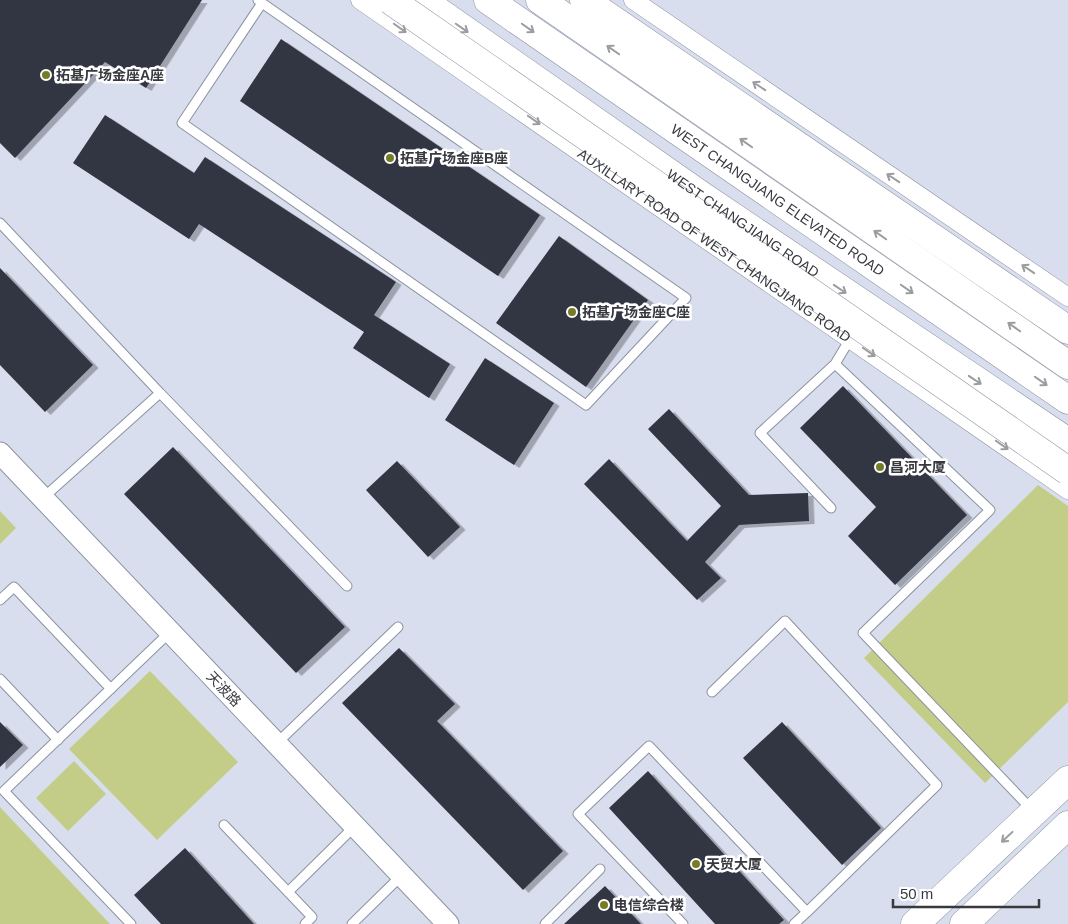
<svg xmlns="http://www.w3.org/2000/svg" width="1068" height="924" font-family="Helvetica,'Noto Sans SC',sans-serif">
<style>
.grass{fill:#c4cd87}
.building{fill:#323642;filter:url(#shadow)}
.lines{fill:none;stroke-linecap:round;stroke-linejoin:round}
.service-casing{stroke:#8c92a0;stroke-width:11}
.minor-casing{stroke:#8c92a0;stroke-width:19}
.tertiary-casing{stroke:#8c92a0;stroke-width:23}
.primary-casing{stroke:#8c92a0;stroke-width:29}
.trunk-casing{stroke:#8c92a0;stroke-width:29}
.service{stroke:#fff;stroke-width:9}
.minor{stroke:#fff;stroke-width:18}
.tertiary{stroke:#fff;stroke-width:21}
.primary{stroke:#fff;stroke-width:28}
.trunk{stroke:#fff;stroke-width:28}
.trunk-bridge-casing{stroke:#8c92a0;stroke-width:29;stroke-linecap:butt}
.trunk-bridge{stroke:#fff;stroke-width:28}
.oneway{stroke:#9b9c9f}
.poi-dot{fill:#757c26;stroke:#fff;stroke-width:2}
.labels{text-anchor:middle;stroke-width:5;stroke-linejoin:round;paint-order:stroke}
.poi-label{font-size:14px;font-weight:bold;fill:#37393f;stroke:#fff;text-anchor:start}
.street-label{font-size:14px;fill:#37393f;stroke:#fff}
</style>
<defs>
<filter id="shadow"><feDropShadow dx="5.5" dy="3" stdDeviation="0" flood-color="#0004"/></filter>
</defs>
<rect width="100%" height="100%" fill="#d9deee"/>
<!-- grass -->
<path class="grass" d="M 1038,485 L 1068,506 L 1068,702 L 985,783 L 864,658 Z
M 0,511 L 16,528 L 0,544 Z
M 150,671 L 238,762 L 157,840 L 69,749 Z
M 74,761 L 106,794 L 68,831 L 36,798 Z
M 0,807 L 110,924 L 0,924 Z"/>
<!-- building -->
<path class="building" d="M 0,0 L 202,0 L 146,88 L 105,62 L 15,158 L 0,143 Z
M 281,39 L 540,215 L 498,276 L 240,101 Z
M 105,115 L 194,173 L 205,157 L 396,282 L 374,315 L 450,364 L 429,398 L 353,348 L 364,332 L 199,224 L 189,239 L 73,163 Z
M 559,236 L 648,300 L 586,387 L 496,323 Z
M 0,268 L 93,365 L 45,412 L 0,365 Z
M 485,358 L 554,403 L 514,465 L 445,420 Z
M 843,386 L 967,515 L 895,585 L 848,536 L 876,507 L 800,428 Z
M 669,409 L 749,495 L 808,493 L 809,521 L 739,525 L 705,562 L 721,578 L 697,600 L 584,484 L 609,459 L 687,541 L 721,506 L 648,429 Z
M 173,447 L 345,627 L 296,673 L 124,494 Z
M 397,461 L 460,527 L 428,557 L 366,490 Z
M 399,648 L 455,704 L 437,721 L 563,851 L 523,890 L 342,703 Z
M 0,722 L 23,745 L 0,767 Z
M 782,722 L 881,828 L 842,865 L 743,758 Z
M 648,771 L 784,920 L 779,924 L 715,924 L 609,808 Z
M 185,848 L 254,924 L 161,924 L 134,895 Z
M 605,886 L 641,924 L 564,924 Z"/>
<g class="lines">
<!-- service casing -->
<g class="service-casing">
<path id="service" d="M 258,0 L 262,3 L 686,298 L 586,405 L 182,123 L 262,3
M 0,223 L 160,393
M 850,339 L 835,364 L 990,510 L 863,633 L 1032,810
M 43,498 L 160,393 L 347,586
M 831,508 L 760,433 L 835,364
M 0,600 L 14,587 L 111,689
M 0,679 L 58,740
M 712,692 L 785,621 L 937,785 L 807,912
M 277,743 L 398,627
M 224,825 L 312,917 L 305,924
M 288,892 L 355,826
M 131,924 L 4,791 L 170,632
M 352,924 L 402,875
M 545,924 L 600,869
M 683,924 L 578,814 L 649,746 L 807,912 L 794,924"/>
</g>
<!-- minor casing -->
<g class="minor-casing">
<g id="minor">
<path id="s1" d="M 360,0 L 1068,490"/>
<path d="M 633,0 L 1068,297"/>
</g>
</g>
<!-- tertiary casing -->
<g class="tertiary-casing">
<path id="tertiary" d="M 0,453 L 448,924"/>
</g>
<!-- primary casing -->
<g class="primary-casing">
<path id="primary" d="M 915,924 L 1068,780
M 964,924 L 1068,825"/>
</g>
<!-- trunk casing -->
<g class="trunk-casing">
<g id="trunk">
<path id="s2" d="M 422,0 L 702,196 L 1068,442"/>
<path id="s3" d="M 488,0 L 1068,400"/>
<path d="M 540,0 L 1068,365"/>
<path d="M 584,0 L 1068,330"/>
</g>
</g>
<!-- service -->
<use href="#service" class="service"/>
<!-- minor -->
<use href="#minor" class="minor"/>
<!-- tertiary -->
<use href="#tertiary" class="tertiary"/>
<!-- primary -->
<use href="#primary" class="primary"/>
<!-- trunk -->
<use href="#trunk" class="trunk"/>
<!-- trunk-bridge casing -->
<g class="trunk-bridge-casing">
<path id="trunk-bridge" d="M 390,0 L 1068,471"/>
</g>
<!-- trunk-bridge -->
<use href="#trunk-bridge" class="trunk-bridge"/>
</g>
<!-- one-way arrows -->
<defs><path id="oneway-shaft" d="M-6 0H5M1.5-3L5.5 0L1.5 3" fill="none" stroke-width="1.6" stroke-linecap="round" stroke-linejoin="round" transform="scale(1.25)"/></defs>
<g class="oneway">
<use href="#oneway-shaft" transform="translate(400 28) rotate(35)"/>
<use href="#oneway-shaft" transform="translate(462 28) rotate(35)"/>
<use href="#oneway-shaft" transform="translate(528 28) rotate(35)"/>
<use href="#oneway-shaft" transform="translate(613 50) rotate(-145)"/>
<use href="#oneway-shaft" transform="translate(759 86) rotate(-146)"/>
<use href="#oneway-shaft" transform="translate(534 120) rotate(35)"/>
<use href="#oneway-shaft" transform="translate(746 143) rotate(-145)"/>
<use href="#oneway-shaft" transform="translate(893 178) rotate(-146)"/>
<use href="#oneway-shaft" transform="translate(880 235) rotate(-145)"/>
<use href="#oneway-shaft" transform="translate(1028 269) rotate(-146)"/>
<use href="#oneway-shaft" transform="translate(840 289) rotate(34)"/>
<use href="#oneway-shaft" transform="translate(907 289) rotate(35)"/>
<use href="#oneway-shaft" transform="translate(1014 327) rotate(-145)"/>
<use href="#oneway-shaft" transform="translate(869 352) rotate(35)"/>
<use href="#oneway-shaft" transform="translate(975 380) rotate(34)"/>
<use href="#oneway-shaft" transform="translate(1041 381) rotate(35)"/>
<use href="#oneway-shaft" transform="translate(1002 445) rotate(35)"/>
<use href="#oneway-shaft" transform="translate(1007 837) rotate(137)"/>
</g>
<!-- markers -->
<g class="poi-dot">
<circle cx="46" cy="75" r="5"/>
<circle cx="390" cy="158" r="5"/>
<circle cx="572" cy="312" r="5"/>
<circle cx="880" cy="467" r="5"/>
<circle cx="696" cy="864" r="5"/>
<circle cx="604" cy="905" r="5"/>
</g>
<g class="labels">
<!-- poi labels -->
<g class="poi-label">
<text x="56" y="80">拓基广场金座A座</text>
<text x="400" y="163">拓基广场金座B座</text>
<text x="582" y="317">拓基广场金座C座</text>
<text x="890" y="472">昌河大厦</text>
<text x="706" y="869">天贸大厦</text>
<text x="614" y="910">电信综合楼</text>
</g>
<!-- street labels -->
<g class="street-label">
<text dy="5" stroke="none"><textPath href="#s3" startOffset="352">WEST CHANGJIANG ELEVATED ROAD</textPath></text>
<text dy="5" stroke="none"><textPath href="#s2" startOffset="391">WEST CHANGJIANG ROAD</textPath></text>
<text dy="5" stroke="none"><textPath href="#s1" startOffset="431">AUXILLARY ROAD OF WEST CHANGJIANG ROAD</textPath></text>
<text transform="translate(224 689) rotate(46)" y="5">天波路</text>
</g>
</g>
<!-- scale -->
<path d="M893 899v8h146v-8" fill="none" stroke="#37393f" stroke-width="2.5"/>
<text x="900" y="899" font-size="15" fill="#37393f" stroke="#ffffff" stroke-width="4" paint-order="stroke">50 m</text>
</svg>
